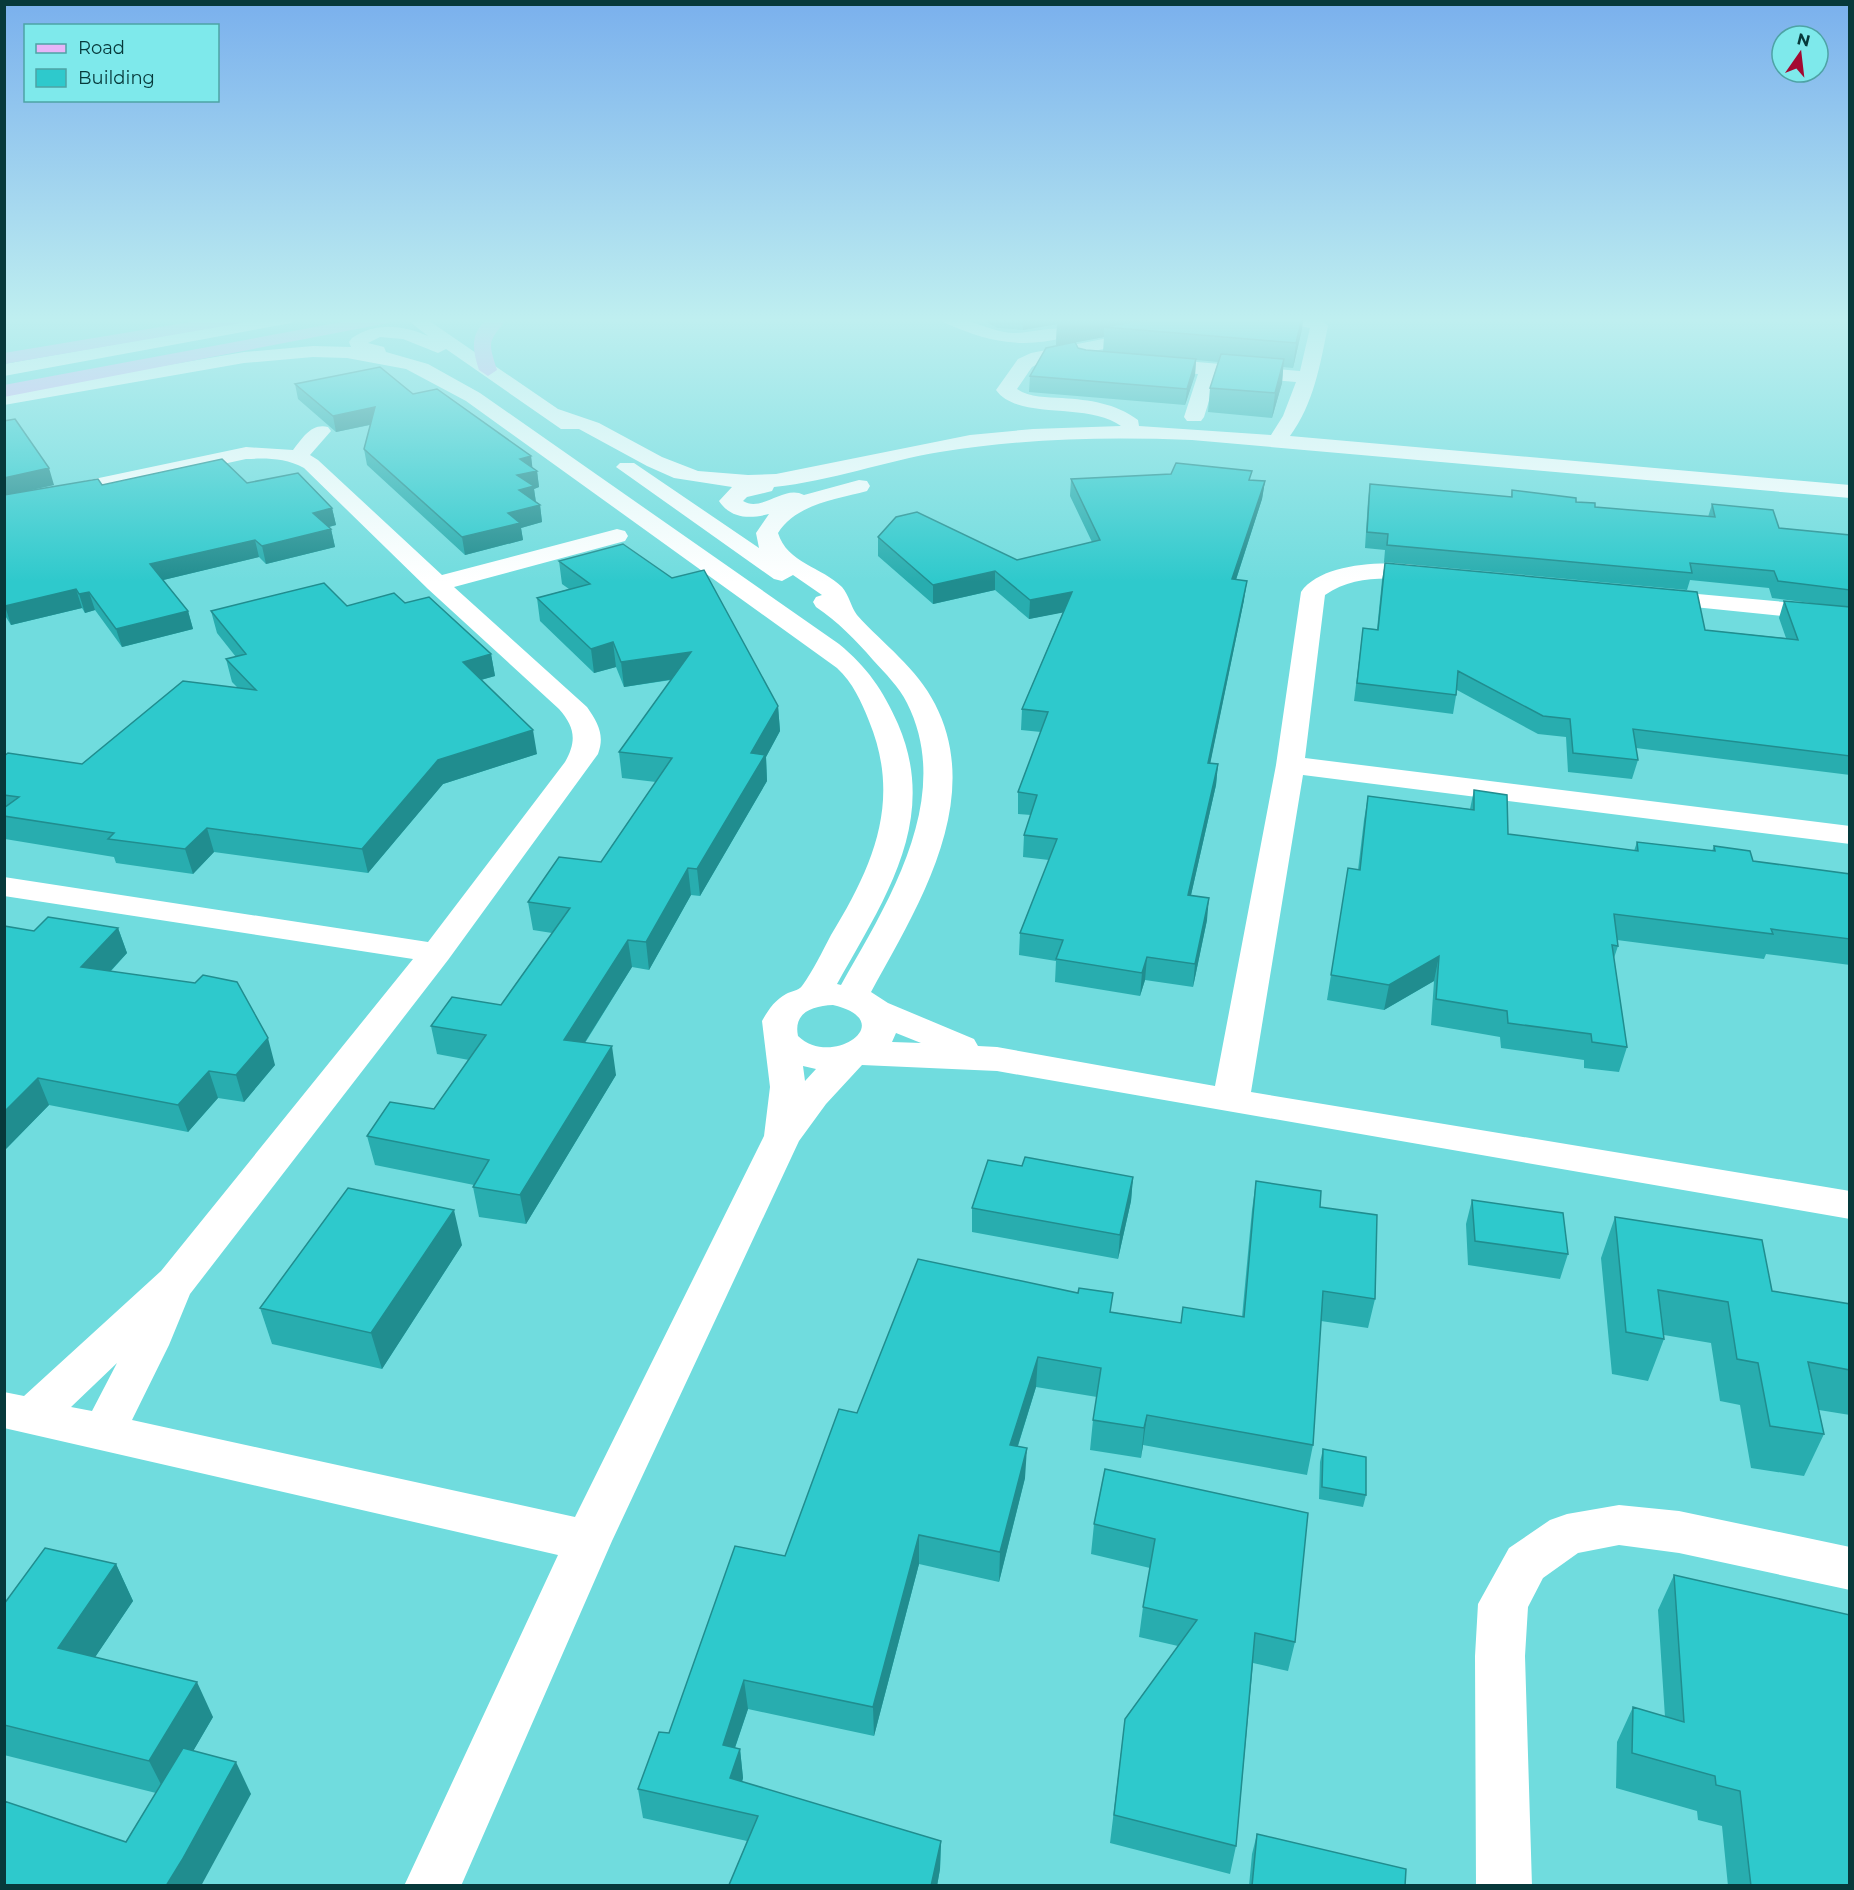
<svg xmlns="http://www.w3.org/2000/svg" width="1854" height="1890" font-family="Montserrat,sans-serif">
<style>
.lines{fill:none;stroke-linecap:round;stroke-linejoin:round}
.minor{fill:#fff;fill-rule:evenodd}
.major{fill:#e7b5f8;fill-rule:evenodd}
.wall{fill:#28adaf}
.shaded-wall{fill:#208d8f}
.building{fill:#2ec9cc;stroke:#208d8f;stroke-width:1.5}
</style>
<rect width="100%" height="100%" fill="#70dcde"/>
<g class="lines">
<!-- minor -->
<path class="minor" d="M 265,318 L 300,318 L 291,323 L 4,376 L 4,364 Z
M 405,318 L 425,318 L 558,409 L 599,423 L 662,457 L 698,471 L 748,475 L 776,474 L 970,435 L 1033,429 L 1121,426 C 1088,401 1018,421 996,390 L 1018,359 L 1031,353 L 1211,318 L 1244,318 L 1235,323 L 1043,361 L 1032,367 L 1017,389 C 1030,398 1047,397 1062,398 C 1090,400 1115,403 1138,420 L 1139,426 L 1271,435 L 1283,416 L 1296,382 L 1217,375 L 1204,417 L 1201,421 L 1187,421 L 1184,417 L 1198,374 L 1151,370 L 1142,364 L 1151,358 L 1300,371 L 1310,328 L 1280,322 L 1277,318 L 1319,318 L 1328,326 C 1320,365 1314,403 1290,436 L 1850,485 L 1850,498 L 1192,440 C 1108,437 1024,438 940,452 C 885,461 831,481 774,487 L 772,491 L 747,497 L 743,501 C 762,513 784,484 804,495 L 859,480 L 867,481 L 870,486 L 867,491 C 837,499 796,504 778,533 C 787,563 822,567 842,587 C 849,595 851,607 857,615 C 883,644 917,668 935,704 C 985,801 917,908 871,992 L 888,1003 L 974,1039 L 978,1046 L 997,1047 L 1215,1086 L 1276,765 L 1301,592 C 1324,559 1401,560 1435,569 L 1439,574 L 1435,579 L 1427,581 C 1391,578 1356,574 1325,595 L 1305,758 L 1850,826 L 1850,844 L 1303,775 L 1251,1092 L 1850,1191 L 1850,1219 L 997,1071 L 862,1065 L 826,1104 L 799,1141 L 612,1541 L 461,1886 L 404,1886 L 558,1555 L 4,1428 L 4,1392 L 24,1396 L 161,1271 L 413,959 L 4,896 L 4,877 L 428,942 L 565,762 C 577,741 575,727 559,709 L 428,589 L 304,468 C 285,458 267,458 246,459 L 4,512 L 4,498 L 246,447 L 293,450 C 303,438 311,423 328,427 L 331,431 L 310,455 L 318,460 L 442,575 L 617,529 L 625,531 L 628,536 L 625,541 L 454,587 L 587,707 C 598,723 605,735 598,754 L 448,960 L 190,1294 L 169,1345 L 132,1420 L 575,1517 L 764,1136 L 770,1087 L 762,1021 C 768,1010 775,1000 786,994 C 791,991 798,991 802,986 C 813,971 822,952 831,935 C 873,866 902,801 869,721 C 861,701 853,683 837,668 L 466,401 L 406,369 L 347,358 L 313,357 L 244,363 L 4,405 L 4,393 L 244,352 L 313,346 L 351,347 L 349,342 L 352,338 C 376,322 402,325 428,336 ZM 380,337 L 403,339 L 438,353 L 446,349 L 561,429 L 579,429 L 647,466 L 674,478 L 732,487 L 719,501 C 731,519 750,519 769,514 L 756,533 L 759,548 L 634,463 L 620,463 L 616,467 L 774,579 L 782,581 L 793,575 L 822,595 L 816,597 L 813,602 L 816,607 C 838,622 856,640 873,660 C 885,673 899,687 907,703 C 955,798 887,904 841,985 L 837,984 C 883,901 940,821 898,724 C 883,690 867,667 839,644 L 480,393 L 428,364 L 386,352 L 384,347 L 368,343 ZM 833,1005 C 901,1021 832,1069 798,1036 C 793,1012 813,1006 833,1005 ZM 896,1033 L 921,1043 L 892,1042 ZM 803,1066 L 816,1069 L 805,1081 ZM 117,1363 L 92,1411 L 71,1407 Z
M 940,318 C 968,315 989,333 1017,333 C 1030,333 1064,323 1071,333 L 1068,337 C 1019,349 988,342 943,322 Z
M 1654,590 L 1850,608 L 1850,623 L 1645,602 L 1642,597 L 1645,592 Z
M 1619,1505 L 1679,1511 L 1850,1547 L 1850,1590 L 1679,1553 L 1619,1545 L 1578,1553 L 1543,1578 L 1528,1607 L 1525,1656 L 1532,1886 L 1476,1886 L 1475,1656 L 1478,1604 L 1509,1548 L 1550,1520 L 1567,1514 Z"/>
<!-- major -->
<path class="major" d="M 214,318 L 251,318 L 242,323 L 4,364 L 4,353 Z
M 363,318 L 397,318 L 388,323 L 4,397 L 4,385 Z
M 488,318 L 507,318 C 489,343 487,339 497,370 L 488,376 L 479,370 C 472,348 470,334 488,318 Z"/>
</g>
<!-- wall -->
<path class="wall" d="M 978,318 L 1303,318 L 1302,329 L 1293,368 L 1283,367 L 1282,383 L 1272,418 L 1208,412 L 1210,388 L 1218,362 L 1196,360 L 1195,375 L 1185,405 L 1029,392 L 1030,376 L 1078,348 L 1086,350 L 1103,352 L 1104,337 L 1056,346 L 1057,324 L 1023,330 L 998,328 Z
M 295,384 L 413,394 L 531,456 L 532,468 L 537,471 L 539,487 L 534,489 L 536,502 L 540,505 L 542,522 L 521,528 L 523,540 L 465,555 L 367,465 L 364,449 L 370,425 L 336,432 L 298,399 Z
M 4,421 L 54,485 L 13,494 L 102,485 L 247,483 L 332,508 L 336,525 L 329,527 L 331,529 L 335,547 L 266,564 L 259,557 L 163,580 L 188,611 L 193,629 L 122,647 L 95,610 L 85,613 L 82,608 L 11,625 L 4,614 Z
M 1071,479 L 1251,480 L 1265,481 L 1262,499 L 1236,580 L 1244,600 L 1210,763 L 1218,764 L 1216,785 L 1191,895 L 1207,920 L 1193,987 L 1145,980 L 1140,996 L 1055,982 L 1056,961 L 1019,955 L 1020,933 L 1049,860 L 1023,857 L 1024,835 L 1031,815 L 1018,814 L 1018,792 L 1041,732 L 1021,730 L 1022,709 L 1063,612 L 1029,619 L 995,590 L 933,604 L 878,556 L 878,537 L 1017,560 L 1092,542 L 1070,496 Z
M 1370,484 L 1511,497 L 1512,490 L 1576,502 L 1595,507 L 1708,517 L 1712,504 L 1779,528 L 1850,535 L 1850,775 L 1636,748 L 1638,760 L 1632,779 L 1568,772 L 1566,737 L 1538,734 L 1457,690 L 1453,714 L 1354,701 L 1363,628 L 1377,629 L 1382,580 L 1385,563 L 1705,630 L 1786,638 L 1779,618 L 1784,601 L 1833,606 L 1772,598 L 1769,588 L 1690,580 L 1687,590 L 1384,562 L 1385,550 L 1365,548 L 1368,500 Z
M 559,561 L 778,706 L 780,731 L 766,757 L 767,781 L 700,896 L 691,895 L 649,970 L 632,967 L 585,1043 L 616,1075 L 526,1224 L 479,1217 L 473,1187 L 474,1185 L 375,1165 L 367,1136 L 434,1109 L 469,1060 L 437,1054 L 431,1026 L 501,1005 L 552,933 L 533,930 L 528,902 L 601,862 L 656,782 L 622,778 L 619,752 L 671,680 L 624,687 L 616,667 L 594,673 L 540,621 L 537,598 L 569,589 L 562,584 Z
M 405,603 L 491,654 L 495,676 L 481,680 L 537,754 L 443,784 L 368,873 L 214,852 L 193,874 L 116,863 L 114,857 L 5,839 L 4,836 L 4,756 L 82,764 L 238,688 L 232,682 L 226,659 L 236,657 L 217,633 L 211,611 Z
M 1474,790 L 1508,834 L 1634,851 L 1637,842 L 1712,851 L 1714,846 L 1753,861 L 1850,874 L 1850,965 L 1766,954 L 1764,959 L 1617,940 L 1618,946 L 1614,958 L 1627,1047 L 1619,1072 L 1584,1068 L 1584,1060 L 1501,1048 L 1500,1037 L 1431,1025 L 1434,981 L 1384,1010 L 1327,1000 L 1348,868 L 1358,870 L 1364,820 L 1368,796 L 1470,809 Z
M 4,926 L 34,931 L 118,928 L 127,953 L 111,971 L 275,1065 L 244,1102 L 218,1098 L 188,1132 L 49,1105 L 4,1151 Z
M 1022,1166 L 1133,1177 L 1131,1201 L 1118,1259 L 972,1232 L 972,1208 Z
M 1256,1181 L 1320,1207 L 1375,1299 L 1368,1328 L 1321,1321 L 1313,1445 L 1307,1475 L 1143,1445 L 1141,1458 L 1090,1450 L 1093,1420 L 1097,1397 L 1036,1387 L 1018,1446 L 1025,1478 L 999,1582 L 919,1564 L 874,1736 L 748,1709 L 735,1748 L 740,1749 L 743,1778 L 742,1782 L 941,1841 L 940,1869 L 937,1886 L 729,1886 L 747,1841 L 643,1818 L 638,1789 L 669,1733 L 785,1556 L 857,1413 L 1112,1312 L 1181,1323 L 1242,1317 L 1252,1210 Z
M 1472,1200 L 1568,1254 L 1560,1279 L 1468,1265 L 1466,1224 Z
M 1615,1217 L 1772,1291 L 1850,1304 L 1850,1415 L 1819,1410 L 1824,1434 L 1804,1476 L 1751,1468 L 1740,1405 L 1720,1401 L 1711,1343 L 1664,1335 L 1664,1339 L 1648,1381 L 1612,1374 L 1601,1258 Z
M 462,1245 L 382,1369 L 272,1344 L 260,1308 Z
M 1323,1449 L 1366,1495 L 1363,1507 L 1319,1499 L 1320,1462 Z
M 1105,1469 L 1295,1642 L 1288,1671 L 1253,1663 L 1236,1846 L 1230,1874 L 1110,1843 L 1125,1719 L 1178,1646 L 1139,1637 L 1143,1607 L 1150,1568 L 1091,1554 L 1094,1524 Z
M 116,1564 L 133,1601 L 95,1657 L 213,1717 L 193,1751 L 251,1794 L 126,1842 L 156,1793 L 4,1755 L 4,1604 Z
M 1674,1575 L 1850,1886 L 1728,1886 L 1722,1826 L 1698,1820 L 1697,1811 L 1616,1788 L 1617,1742 L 1633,1707 L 1665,1717 L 1658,1610 Z
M 1257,1834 L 1405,1886 L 1249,1886 L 1252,1854 Z"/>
<!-- shaded-wall -->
<path class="shaded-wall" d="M 1023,318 L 1202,318 L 1104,327 L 1104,337 L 1056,346 L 1057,324 L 1023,330 Z
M 1302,318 L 1303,318 L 1302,329 L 1293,368 L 1296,343 Z
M 1196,359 L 1195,375 L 1185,405 L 1187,389 Z
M 1284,359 L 1282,383 L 1272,418 L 1275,393 Z
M 375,407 L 378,423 L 336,432 L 333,416 Z
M 531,456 L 533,472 L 537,471 L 539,487 L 534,489 L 536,503 L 521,507 L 517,475 L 520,459 Z
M 49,468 L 54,485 L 4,496 L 4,478 Z
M 1265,481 L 1262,499 L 1230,598 L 1232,579 Z
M 540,505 L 542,522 L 521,528 L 523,540 L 465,555 L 462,537 L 508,513 Z
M 332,508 L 336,525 L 317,530 L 313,513 Z
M 331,529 L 335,547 L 266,564 L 262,546 Z
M 255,540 L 259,557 L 155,582 L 150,564 Z
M 995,571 L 995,590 L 933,604 L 933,585 Z
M 1247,581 L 1244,600 L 1206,784 L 1208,763 Z
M 76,589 L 82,608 L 11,625 L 5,606 Z
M 89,592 L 95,610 L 85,613 L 79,594 Z
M 1072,592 L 1071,611 L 1029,619 L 1030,600 Z
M 188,611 L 193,629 L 122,647 L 116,629 Z
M 613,642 L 616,667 L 594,673 L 591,649 Z
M 691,652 L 693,676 L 624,687 L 621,662 Z
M 491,654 L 495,676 L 466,684 L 463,662 Z
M 778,706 L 780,731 L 766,757 L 767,781 L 700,896 L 697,869 L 751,753 Z
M 533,730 L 537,754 L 443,784 L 368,873 L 362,849 L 438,760 Z
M 1218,764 L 1216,785 L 1186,917 L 1188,895 Z
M 207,828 L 214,852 L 193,874 L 185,849 Z
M 688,868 L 691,895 L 649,970 L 646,942 Z
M 1209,898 L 1207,920 L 1193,987 L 1195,964 Z
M 118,928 L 127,953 L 90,993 L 81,967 Z
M 628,940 L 632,967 L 568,1069 L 564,1040 Z
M 1439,956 L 1434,981 L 1384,1010 L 1389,985 Z
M 1147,957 L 1145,980 L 1140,996 L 1142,973 Z
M 268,1038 L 275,1065 L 244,1102 L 236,1075 Z
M 612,1046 L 616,1075 L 526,1224 L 520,1195 Z
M 209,1071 L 218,1098 L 188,1132 L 178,1105 Z
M 38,1078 L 49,1105 L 4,1151 L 4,1112 Z
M 1133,1177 L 1131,1201 L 1118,1259 L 1120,1235 Z
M 454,1210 L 462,1245 L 382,1369 L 371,1333 Z
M 1038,1357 L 1036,1387 L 1009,1474 L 1010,1445 Z
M 1147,1415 L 1143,1445 L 1141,1458 L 1144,1428 Z
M 1027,1448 L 1025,1478 L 999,1582 L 1000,1552 Z
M 919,1535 L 919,1564 L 874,1736 L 873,1707 Z
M 116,1564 L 133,1601 L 77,1684 L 58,1648 Z
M 744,1680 L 748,1709 L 726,1774 L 723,1745 Z
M 197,1682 L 213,1717 L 167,1796 L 149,1761 Z
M 740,1749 L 743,1778 L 734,1807 L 730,1778 Z
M 236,1762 L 251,1794 L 201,1886 L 166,1886 Z
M 941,1841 L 940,1869 L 937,1886 L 931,1886 Z"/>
<!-- building -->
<path class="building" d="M 1059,318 L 1077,318 L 1057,321 Z
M 1155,318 L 1239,318 L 1265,320 L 1268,318 L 1302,318 L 1296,343 L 1104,327 Z
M 1075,342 L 1078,348 L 1086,350 L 1196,359 L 1187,389 L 1030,376 L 1046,348 Z
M 1221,354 L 1284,359 L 1275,393 L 1210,388 Z
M 380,367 L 413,394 L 437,389 L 531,456 L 520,459 L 537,471 L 517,475 L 534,486 L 519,490 L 540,505 L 508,513 L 520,523 L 462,537 L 364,449 L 375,407 L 333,416 L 295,384 Z
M 15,419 L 49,468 L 4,478 L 4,421 Z
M 222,459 L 247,483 L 298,473 L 332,508 L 313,513 L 331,529 L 262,546 L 255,540 L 150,564 L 188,611 L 116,629 L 89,592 L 79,594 L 76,589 L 5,606 L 4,495 L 98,479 L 102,485 Z
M 1176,463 L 1252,471 L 1249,480 L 1265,481 L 1232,579 L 1247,581 L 1208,763 L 1218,764 L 1188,895 L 1209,898 L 1195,964 L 1147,957 L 1142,973 L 1056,959 L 1063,940 L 1020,933 L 1057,839 L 1024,835 L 1037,795 L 1018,792 L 1048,712 L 1022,709 L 1072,592 L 1030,600 L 995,571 L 933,585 L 878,537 L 896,517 L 917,512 L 1017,560 L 1100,540 L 1071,479 L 1171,474 Z
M 1370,484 L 1512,497 L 1512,490 L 1576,498 L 1576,502 L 1595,503 L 1595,507 L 1715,517 L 1712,504 L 1773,510 L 1779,528 L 1850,535 L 1850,590 L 1778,581 L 1774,571 L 1690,563 L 1692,573 L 1387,545 L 1388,534 L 1367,532 Z
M 623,544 L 672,578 L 704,570 L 778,706 L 751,753 L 765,755 L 697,869 L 688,868 L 646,942 L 628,940 L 564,1040 L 612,1046 L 520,1195 L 473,1187 L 489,1160 L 367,1136 L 390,1102 L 434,1109 L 486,1035 L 431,1026 L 452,997 L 501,1005 L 570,908 L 528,902 L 559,857 L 601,862 L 672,758 L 619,752 L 691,652 L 621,662 L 613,642 L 591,649 L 537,598 L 590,584 L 559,561 Z
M 1385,563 L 1697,592 L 1705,630 L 1798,640 L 1784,601 L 1850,607 L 1850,756 L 1633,729 L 1638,760 L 1573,753 L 1570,719 L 1543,716 L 1458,671 L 1456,695 L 1357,683 L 1363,628 L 1378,630 Z
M 324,583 L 347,606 L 394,593 L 405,603 L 429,597 L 491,654 L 463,662 L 533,730 L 438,760 L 362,849 L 207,828 L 185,849 L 108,839 L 114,833 L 4,816 L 4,808 L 19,797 L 4,795 L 4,756 L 8,753 L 82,764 L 183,681 L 256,690 L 226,659 L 246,654 L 211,611 Z
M 1474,790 L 1507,795 L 1508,834 L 1638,851 L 1637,842 L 1715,851 L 1714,846 L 1750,851 L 1753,861 L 1850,874 L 1850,939 L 1771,929 L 1773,934 L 1614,914 L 1618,946 L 1612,945 L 1627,1047 L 1592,1042 L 1591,1034 L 1508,1023 L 1507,1011 L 1436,999 L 1439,956 L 1389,985 L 1331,975 L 1348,868 L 1360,870 L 1368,796 L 1474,810 Z
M 48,917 L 118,928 L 81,967 L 195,983 L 203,975 L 237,982 L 268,1038 L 236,1075 L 209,1071 L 178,1105 L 38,1078 L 4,1112 L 4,926 L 34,931 Z
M 1025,1157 L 1133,1177 L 1120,1235 L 972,1208 L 988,1160 L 1022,1166 Z
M 1256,1181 L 1321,1191 L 1320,1207 L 1377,1215 L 1375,1299 L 1323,1291 L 1313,1445 L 1147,1415 L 1144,1428 L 1093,1420 L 1101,1368 L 1038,1357 L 1010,1445 L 1027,1448 L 1000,1552 L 919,1535 L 873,1707 L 744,1680 L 723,1745 L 740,1749 L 730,1778 L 941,1841 L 931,1886 L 731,1886 L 729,1885 L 758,1816 L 638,1789 L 659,1732 L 669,1733 L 735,1546 L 785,1556 L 839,1409 L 857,1413 L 918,1259 L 1078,1293 L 1079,1288 L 1113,1293 L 1110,1312 L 1181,1323 L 1183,1307 L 1244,1317 Z
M 348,1188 L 454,1210 L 371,1333 L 260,1308 Z
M 1472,1200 L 1563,1213 L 1568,1254 L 1475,1241 Z
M 1615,1217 L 1762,1240 L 1772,1291 L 1850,1304 L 1850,1370 L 1808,1362 L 1824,1434 L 1770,1426 L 1758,1363 L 1737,1359 L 1728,1302 L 1658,1290 L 1664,1339 L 1626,1332 Z
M 1323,1449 L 1366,1457 L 1366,1495 L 1322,1487 Z
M 1105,1469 L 1308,1513 L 1295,1642 L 1255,1633 L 1236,1846 L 1114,1815 L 1125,1719 L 1197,1620 L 1143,1607 L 1155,1539 L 1094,1524 Z
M 45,1548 L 116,1564 L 58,1648 L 197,1682 L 149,1761 L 4,1725 L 4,1604 Z
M 1674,1575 L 1850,1615 L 1850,1886 L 1751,1886 L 1740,1791 L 1716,1785 L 1715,1776 L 1632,1753 L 1633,1707 L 1684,1722 Z
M 183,1748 L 236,1762 L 182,1860 L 166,1886 L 4,1886 L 4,1801 L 126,1842 Z
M 1257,1834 L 1406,1869 L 1405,1886 L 1252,1886 Z"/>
<!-- sky -->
<linearGradient id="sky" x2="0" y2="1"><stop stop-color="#7ab0ed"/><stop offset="0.55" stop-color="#bfeff0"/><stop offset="1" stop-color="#bfeff0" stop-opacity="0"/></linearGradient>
<rect width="1854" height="582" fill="url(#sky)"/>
<!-- border -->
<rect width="1854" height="1890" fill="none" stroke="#07393b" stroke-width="12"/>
<!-- legend -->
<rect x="24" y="24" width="195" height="78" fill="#7ee9eb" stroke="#4ea3a5" stroke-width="1.5"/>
<rect x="36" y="44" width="30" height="9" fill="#e7b5f8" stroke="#4ea3a5" stroke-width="1.5"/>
<text x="78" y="54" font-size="18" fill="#07393b">Road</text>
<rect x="36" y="69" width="30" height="18" fill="#2ec9cc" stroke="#4ea3a5" stroke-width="1.5"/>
<text x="78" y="84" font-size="18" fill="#07393b">Building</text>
<!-- north arrow -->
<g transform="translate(1800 54) rotate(14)"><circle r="28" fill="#7ee9eb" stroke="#4ea3a5" stroke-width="1.5"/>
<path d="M0-4.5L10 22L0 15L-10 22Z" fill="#a40831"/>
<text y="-9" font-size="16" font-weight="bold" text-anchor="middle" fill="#07393b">N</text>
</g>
</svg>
